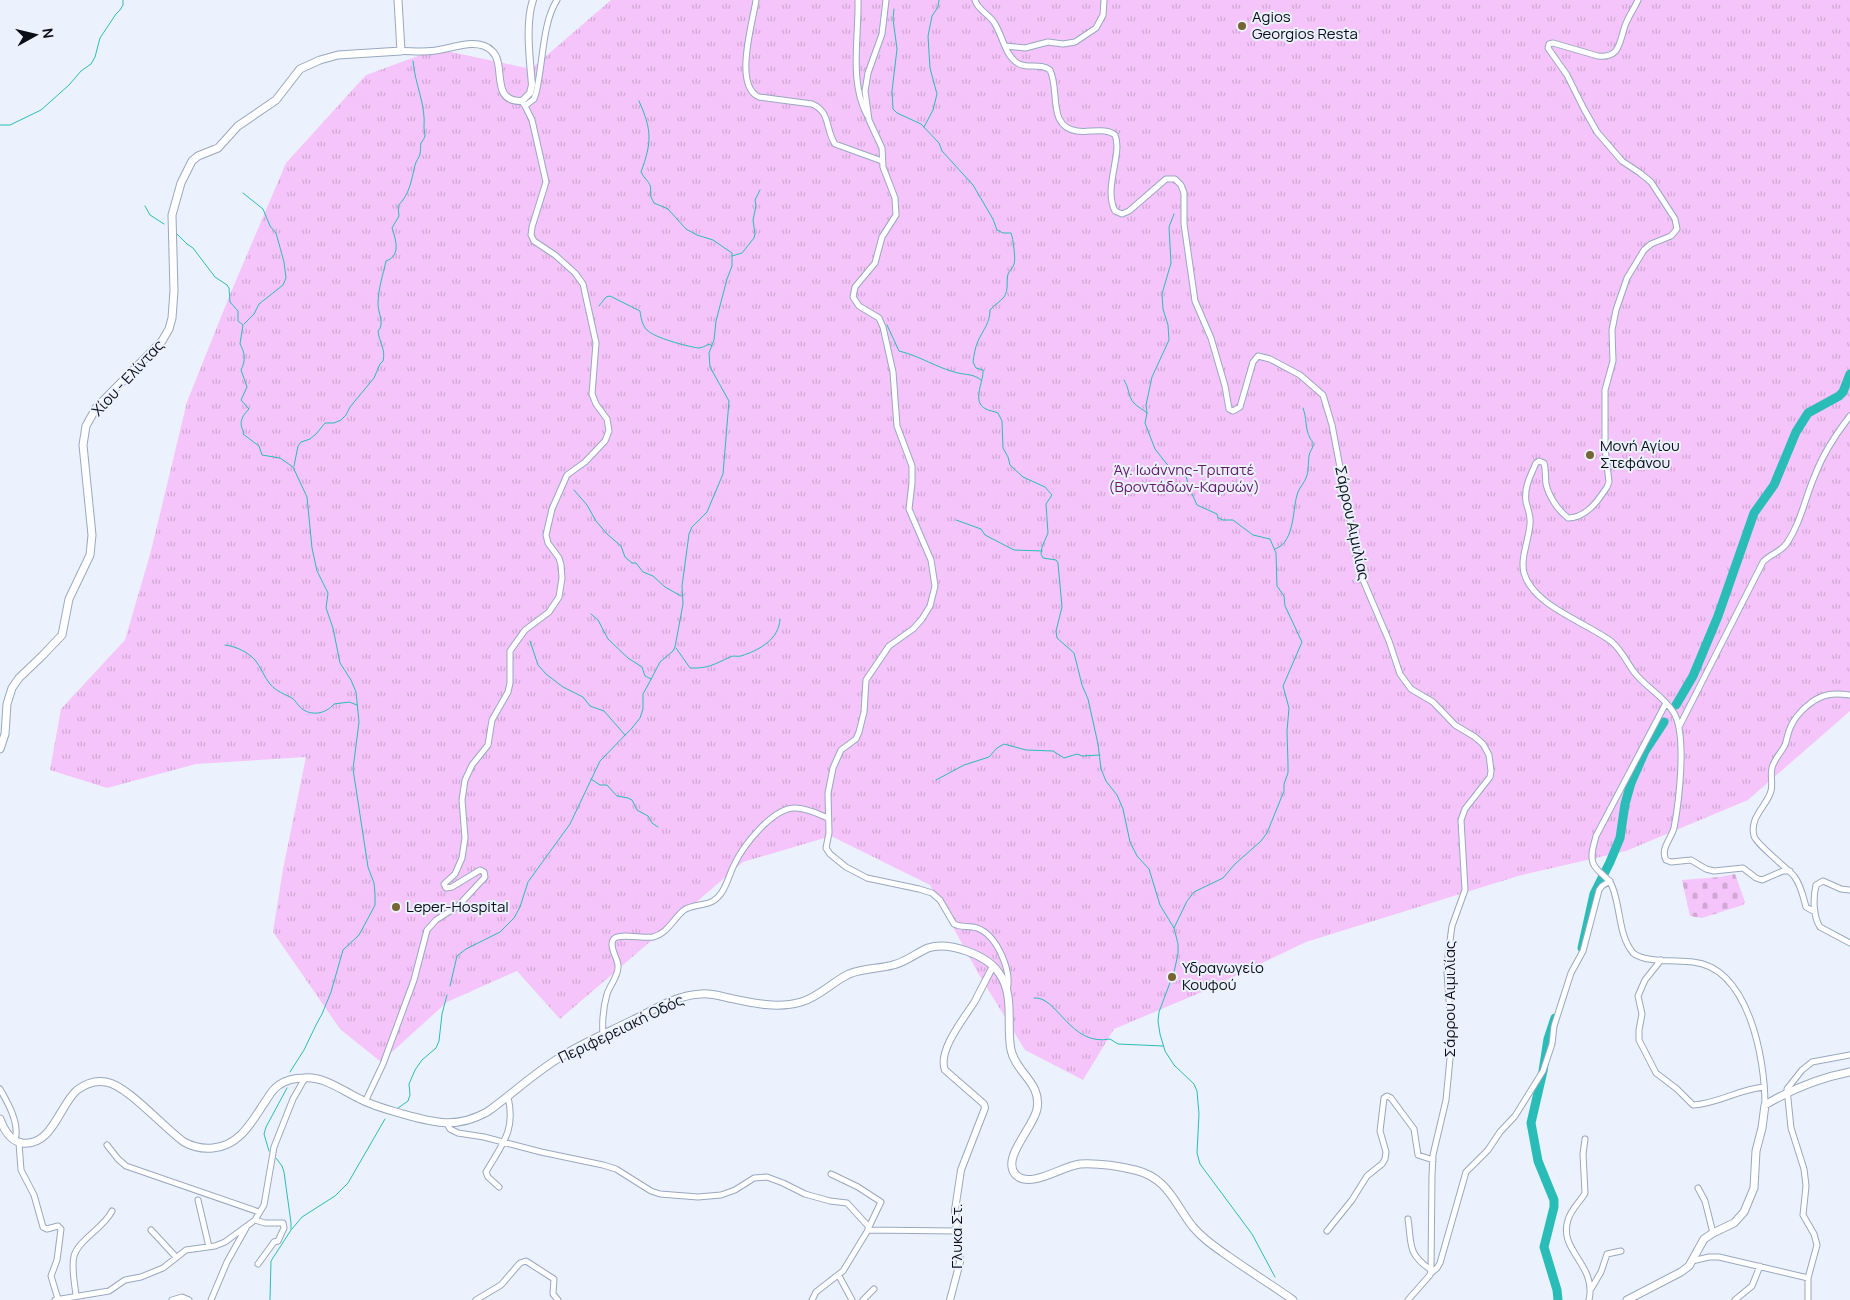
<svg xmlns="http://www.w3.org/2000/svg" width="1850" height="1300" font-family="Manrope,sans-serif">
<style>
.grass{fill:url(#grass-tufts)}
.cemetery{fill:url(#cemetery-stones)}
.lines{fill:none;stroke-linecap:round;stroke-linejoin:round}
.stream{stroke:#2abdb8;stroke-width:1}
.river{stroke:#2abdb8;stroke-width:9}
.minor-casing{stroke:#98a8c0;stroke-width:7}
.tertiary-casing{stroke:#98a8c0;stroke-width:8}
.secondary-casing{stroke:#98a8c0;stroke-width:9}
.minor{stroke:#fff;stroke-width:5}
.tertiary{stroke:#fff;stroke-width:6}
.secondary{stroke:#fff;stroke-width:7}
.poi-dot{fill:#746532;stroke:#ebf2fd;stroke-width:2}
.labels{text-anchor:middle;stroke-width:4;stroke-linejoin:round;paint-order:stroke}
.poi-label{font-size:15px;fill:#0a0f17;stroke:#ebf2fd;text-anchor:start}
.street-label{font-size:15px;fill:#0a0f17;stroke:#ebf2fd}
.park-label{font-size:15px;fill:#63196b;stroke:#ebf2fd}
</style>
<defs>
<pattern id="grass-tufts" width="24" height="20" patternUnits="userSpaceOnUse" patternTransform="scale(1.25)"><rect width="24" height="20" fill="#f5c4fa"/><path d="M3 7l-1-3M5 7V3M7 7l1-3M15 17l-1-3M17 17v-4M19 17l1-3" fill="none" stroke="#d1a7d6"/></pattern>
<pattern id="cemetery-stones" width="16" height="16" patternUnits="userSpaceOnUse" patternTransform="scale(1.25)"><rect width="16" height="16" fill="#f5c4fa"/><path d="M2 7V4a2 2 0 0 1 4 0v3zM10 15v-3a2 2 0 0 1 4 0v3z" fill="#d1a7d6"/></pattern>
</defs>
<rect width="100%" height="100%" fill="#ebf2fd"/>
<!-- grass -->
<path class="grass" d="M 611,0 L 1850,0 L 1850,711 L 1748,800 L 1626,851 L 1518,876 L 1306,942 L 1202,992 L 1114,1029 L 1083,1080 L 1025,1050 L 978,973 L 930,885 L 831,836 L 743,862 L 560,1019 L 517,971 L 447,1002 L 381,1062 L 340,1029 L 273,932 L 283,869 L 306,757 L 196,764 L 107,788 L 50,770 L 61,709 L 125,640 L 151,551 L 187,402 L 229,297 L 286,163 L 366,75 L 437,49 L 531,69 Z"/>
<!-- cemetery -->
<path class="cemetery" d="M 1735,874 L 1745,902 L 1743,905 L 1702,918 L 1690,916 L 1682,880 L 1720,877 Z"/>
<g class="lines">
<!-- stream -->
<path class="stream" d="M 894,9 L 893,19 L 897,49 L 892,91 L 893,109 L 897,113 L 921,124 L 939,143 L 942,151 L 973,185 L 993,219 L 997,230 L 1003,233 L 1011,233 C 1013,238 1016,260 1014,264 C 1013,268 1010,270 1008,274 C 1006,282 1009,290 1004,297 C 1000,302 994,305 990,310 C 990,323 983,330 978,341 C 975,348 974,355 973,362 L 976,368 L 983,370 C 984,381 971,402 986,409 C 989,411 994,411 998,413 L 1002,421 L 1003,448 L 1008,457 L 1010,465 L 1023,477 L 1045,487 L 1052,495 L 1046,504 L 1048,533 L 1042,547 L 1041,554 L 1043,558 L 1056,560 L 1058,563 L 1062,607 L 1056,631 L 1057,638 L 1074,653 L 1082,685 L 1088,699 L 1098,744 L 1101,769 L 1106,781 L 1117,795 L 1123,809 L 1130,842 L 1137,856 L 1149,869 L 1160,905 L 1174,928 L 1178,944 L 1178,954 L 1174,972 L 1159,1012 L 1158,1021 L 1160,1034 L 1165,1051 L 1174,1065 L 1194,1084 L 1197,1091 L 1199,1114 L 1197,1153 L 1200,1164 L 1252,1234 L 1275,1277
M 0,125 L 10,125 L 41,110 L 69,85 L 81,71 L 91,64 L 95,57 L 100,38 L 116,14 L 120,10 L 123,5 L 123,0
M 924,127 L 933,110 L 937,94 L 930,68 L 928,36 L 932,16 L 938,7 L 939,0
M 243,193 L 263,209 L 270,226 L 276,233 L 284,262 L 286,278 L 283,285 L 259,304 L 254,314 L 244,324
M 145,206 L 150,215 L 164,224
M 177,234 L 187,244 L 193,248 L 215,277 L 227,285 L 229,288 L 230,302 L 238,311 L 238,321 L 243,325 L 240,344 C 245,353 246,360 241,370 L 247,387 L 241,400 L 249,409 C 242,416 238,423 244,432 L 243,434 L 259,446 L 262,455 L 280,458 L 293,467 L 307,497 L 312,548 L 317,571 L 328,593 L 326,608 L 333,628 L 340,663 L 351,680 L 356,692 L 359,722 L 353,769 L 368,867 L 374,883 L 375,894 L 375,905 L 365,924 L 359,935 L 343,950 L 331,992 L 322,1014 L 316,1025 L 304,1050 L 290,1072
M 732,256 L 742,253 L 754,238 L 755,234 L 753,220 L 756,206 L 755,200 L 760,190
M 599,306 L 606,297 L 610,296 L 640,311 C 641,318 642,325 647,330 C 655,338 686,346 698,348 C 702,348 705,346 709,344 L 712,346
M 887,325 L 899,351 C 920,356 937,368 958,373 C 967,375 974,374 981,380
M 1124,380 C 1129,387 1128,397 1134,403 C 1137,407 1143,409 1147,413
M 294,466 L 298,446 L 301,442 L 310,439 L 317,433 L 325,423 L 334,423 L 341,420 L 346,415 L 350,407 L 374,378 L 380,364 L 383,361 C 386,349 379,342 378,331 C 385,324 378,313 378,304 C 378,289 383,275 386,261 C 401,256 396,240 392,228 L 399,216 L 398,206 C 410,193 411,182 415,165 C 416,161 419,158 420,154 C 421,151 420,146 421,143 C 423,140 424,139 425,136 C 425,133 424,131 424,128 C 426,104 415,85 413,61
M 574,490 L 587,505 L 596,521 L 607,534 L 621,546 L 625,557 L 632,563 L 636,563 L 643,572 L 653,576 L 665,587 L 681,596
M 956,520 L 981,529 L 985,535 L 1014,550 L 1042,551
M 1275,549 C 1296,542 1292,507 1298,492 C 1300,487 1304,483 1306,478 C 1309,471 1308,463 1309,456 C 1309,452 1313,449 1313,445 C 1313,440 1312,442 1310,438 C 1305,429 1307,418 1303,408
M 591,614 L 598,620 L 608,639 L 628,658 L 642,667 L 645,676 L 651,679
M 530,641 L 538,665 L 546,674 L 563,687 L 583,697 L 590,706 L 604,711 L 625,735
M 225,645 C 235,646 248,652 255,660 C 261,667 264,677 270,684 C 276,691 284,694 292,698 C 296,701 297,704 300,707 C 310,717 326,714 334,704 L 349,702 L 357,705
M 676,648 L 690,668 C 707,669 715,664 730,657 C 733,655 737,657 741,656 C 759,650 779,640 780,619
M 591,779 L 600,785 L 607,785 L 617,796 L 628,798 L 632,800 L 637,810 L 648,816 L 652,823 L 658,827
M 936,780 L 964,765 L 989,757 L 997,748 L 1004,744 L 1026,750 L 1053,751 L 1064,758 L 1077,754 L 1082,756 L 1100,755
M 1174,928 L 1187,901 L 1194,892 L 1223,878 L 1235,864 L 1261,841 L 1267,833 L 1284,791 L 1284,784 L 1288,773 L 1288,764 L 1287,731 L 1289,708 L 1283,686 L 1302,642 L 1285,606 L 1284,596 L 1277,586 L 1276,553 L 1270,539 L 1253,535 L 1233,520 L 1223,520 L 1218,518 L 1217,514 L 1197,505 C 1193,496 1188,486 1186,476 L 1177,474 L 1166,463 L 1155,449 L 1145,423 L 1147,413 L 1146,405 L 1152,377 L 1169,340 L 1168,325 L 1163,309 L 1162,294 L 1171,263 L 1169,227 L 1174,214
M 450,986 L 457,956 L 466,949 L 500,932 L 514,918 L 520,907 L 528,882 L 570,824 L 600,761 L 632,728 L 640,718 L 643,709 L 643,694 L 648,685 L 660,662 L 673,651 L 675,647 L 683,604 L 682,586 L 689,534 L 692,527 L 707,512 L 723,474 L 729,401 L 710,367 L 709,353 L 714,340 L 716,321 L 727,279 L 732,266 L 732,253 L 713,240 L 697,235 L 686,229 L 668,209 L 654,203 L 650,195 C 653,182 646,182 641,172 C 652,142 652,130 639,101
M 1034,998 C 1057,995 1070,1047 1110,1039 L 1118,1044 L 1163,1046
M 398,1108 L 408,1101 L 410,1095 L 409,1084 L 415,1070 L 422,1060 L 436,1048 L 439,1041 L 442,1014 L 447,995
M 269,1151 L 264,1134 L 266,1127 L 287,1088
M 292,1229 L 302,1217 L 335,1196 L 348,1183 L 385,1119
M 270,1300 L 271,1261 L 291,1230 L 291,1223 L 284,1172 L 282,1166 L 276,1158"/>
<!-- river -->
<path class="river" d="M 1676,705 L 1693,676 L 1718,616 L 1754,513 L 1774,485 L 1796,432 L 1808,413 L 1839,396 L 1843,392 L 1850,374
M 1582,948 L 1594,894 L 1610,862 L 1620,838 L 1625,804 L 1631,783 L 1645,751 L 1664,722
M 1555,1018 L 1548,1039 L 1543,1071 L 1531,1123 L 1538,1161 L 1554,1200 L 1554,1207 L 1544,1247 L 1557,1290 L 1558,1300"/>
<!-- minor casing -->
<g class="minor-casing">
<path id="minor" d="M 756,0 C 753,22 733,86 759,97 L 812,104 C 831,112 825,129 835,144 L 882,161
M 858,0 C 859,37 849,82 867,115
M 886,0 L 882,34 L 868,73 L 865,91 L 869,120 L 882,148 L 883,167 L 895,198 L 896,215 L 882,237 L 875,263 L 855,287 L 853,297 L 859,306 L 879,318 L 883,327 L 893,372 L 897,426 L 912,466 L 912,483 L 909,509 L 931,560 L 935,586 L 930,606 L 922,619 L 913,629 L 889,646 L 866,680 L 864,712 L 859,732 L 856,739 L 841,750 L 833,768 L 828,793 L 829,833 L 826,848 L 830,854 L 846,867 L 867,878 L 919,889 L 932,893 L 940,900 L 954,924 C 961,928 969,925 977,928 C 997,935 1012,971 1007,990
M 975,0 C 978,11 990,14 995,24 C 1002,35 1005,54 1016,62 C 1025,70 1040,62 1050,70 C 1060,90 1047,127 1077,131 C 1089,133 1106,127 1115,135 C 1123,153 1103,188 1115,211 L 1122,214 L 1129,211 L 1166,179 L 1175,179 L 1181,185 L 1184,193 L 1184,224 L 1195,301 L 1211,338 L 1225,386 L 1229,409 L 1233,411 L 1240,407 L 1253,362 L 1258,356 L 1270,359 L 1300,375 L 1323,395 L 1332,425 L 1360,573 L 1389,641 L 1400,674 L 1411,689 L 1433,702 L 1455,725 L 1475,737 L 1483,744 L 1489,755 L 1491,771 L 1490,777 L 1465,809 L 1461,820 L 1465,890 L 1452,926 L 1448,956 L 1447,973 L 1452,1038 L 1446,1100 L 1433,1155 L 1432,1175 L 1431,1270 L 1430,1275 L 1408,1300
M 1638,0 C 1635,7 1630,14 1627,21 C 1619,37 1623,59 1598,56 L 1553,43 L 1549,44 L 1548,48 L 1567,75 L 1584,109 L 1597,132 L 1622,161 L 1640,173 L 1651,182 L 1675,219 L 1677,229 L 1671,236 L 1651,244 L 1644,250 L 1627,278 L 1616,310 L 1612,330 L 1613,361 L 1605,390 L 1605,448 L 1609,482 L 1607,487 C 1598,501 1586,518 1568,518 C 1558,510 1549,497 1546,484 C 1545,477 1546,470 1544,463 L 1539,461 L 1536,463 C 1530,477 1524,487 1526,502 C 1528,509 1531,517 1530,524 C 1529,540 1520,558 1524,573 C 1533,606 1586,622 1612,642 C 1622,651 1626,661 1634,672 C 1645,687 1664,696 1674,713 C 1687,735 1679,802 1674,828 C 1671,839 1660,849 1666,860 L 1671,862 L 1691,860 L 1706,869 L 1714,871 L 1743,868 L 1756,878 L 1762,880 L 1783,871 L 1790,871
M 1005,46 L 1025,48 L 1048,42 L 1063,44 L 1075,42 L 1096,28 L 1103,15 L 1104,0
M 523,103 L 525,106 L 534,99 L 536,93 C 543,66 542,23 557,0
M 1666,703 L 1596,836 C 1594,845 1590,854 1593,863 C 1597,873 1608,876 1612,886 C 1621,907 1618,935 1633,953 C 1645,963 1677,960 1693,962 C 1749,968 1765,1059 1765,1105
M 1680,725 L 1763,562 C 1770,554 1781,552 1787,543 C 1801,522 1805,498 1815,475 C 1823,454 1836,434 1850,416
M 1850,890 L 1841,889 L 1823,881 L 1816,885 C 1813,898 1813,916 1820,927 L 1850,943
M 1815,912 L 1806,907 C 1803,896 1801,885 1794,876 C 1786,867 1756,844 1754,836 C 1749,817 1767,806 1771,791 C 1773,783 1770,775 1772,768 C 1774,759 1781,753 1785,745 C 1787,739 1788,732 1791,726 C 1797,713 1813,698 1827,695 C 1835,693 1843,694 1850,695
M 1661,960 L 1645,980 L 1638,996 L 1642,1014 L 1639,1030 L 1639,1040 L 1656,1073 L 1677,1089 L 1693,1105 C 1718,1104 1739,1089 1764,1087
M 603,1035 C 602,1021 603,1008 607,994 C 610,985 619,975 618,966 C 618,958 609,948 613,940 C 617,932 643,939 653,937 C 668,933 673,919 684,910 C 693,904 705,906 713,901 C 725,894 728,877 734,865 C 743,846 772,808 795,808 C 807,808 818,814 828,818
M 0,1089 C 8,1103 20,1124 15,1140
M 365,1102 L 383,1064 L 414,980 L 427,930 L 436,920 L 458,906 L 485,877 L 484,872 L 480,870 L 452,887 L 446,888 L 444,884 L 455,874 L 462,858 L 465,838 L 462,800 L 465,780 L 472,765 L 488,745 L 492,720 L 508,692 L 510,683 L 510,651 L 525,630 L 549,612 L 559,597 L 562,578 L 561,565 L 559,558 L 548,543 L 546,535 L 552,509 L 567,475 L 585,462 L 605,441 L 609,431 L 607,419 L 596,404 L 592,394 L 596,343 L 583,284 L 575,273 L 555,255 L 534,241 L 531,235 L 532,227 L 546,182 L 532,120 L 525,106
M 447,1124 L 450,1129 L 458,1133 L 484,1137 L 541,1152 L 603,1165 L 616,1169 L 651,1191 L 660,1194 L 698,1197 L 721,1195 L 735,1190 L 754,1178 L 767,1177 L 783,1183 L 805,1194 L 830,1201 L 847,1203 L 869,1227
M 1585,1139 L 1583,1154 L 1585,1193 C 1580,1202 1571,1209 1568,1220 C 1558,1251 1597,1264 1589,1300
M 19,1143 L 21,1170 L 34,1195 L 43,1227 L 47,1229 L 58,1226 L 61,1229 L 57,1260 L 51,1276 L 58,1299
M 107,1145 L 118,1159 L 126,1166 L 259,1212
M 831,1174 L 858,1187 L 881,1202 L 868,1229
M 499,1187 L 488,1177 L 486,1172 C 502,1144 516,1131 508,1097
M 1698,1188 L 1705,1201 L 1713,1233
M 198,1200 L 209,1247
M 1408,1219 C 1412,1246 1407,1253 1431,1270
M 255,1220 L 265,1223 L 283,1223 L 284,1228 L 278,1241 L 274,1242 L 258,1264
M 151,1230 L 176,1257
M 1327,1231 L 1352,1200 L 1367,1176 L 1382,1164 L 1385,1159 L 1386,1152 L 1380,1131 L 1384,1098 L 1387,1096 L 1391,1098 L 1414,1129 L 1418,1155 L 1433,1160
M 1692,1261 L 1709,1257 L 1719,1257 L 1808,1278
M 1431,1273 L 1437,1268 L 1440,1263 L 1466,1172 L 1488,1150 L 1500,1132 L 1515,1116 L 1543,1071 L 1552,1044 L 1554,1026 L 1571,973 L 1583,951 L 1599,890 L 1602,886 L 1610,881
M 839,1276 L 852,1300
M 1591,1289 L 1601,1272 L 1607,1254 L 1621,1251
M 76,1296 C 75,1284 71,1268 74,1256 C 79,1239 104,1228 112,1211
M 55,1300 L 109,1291 L 125,1280 L 141,1277 L 163,1268 L 186,1250 L 215,1246 L 225,1242 L 255,1220 L 264,1205 L 274,1147 L 293,1099 L 305,1078
M 172,1300 L 182,1297 L 189,1300
M 211,1300 L 227,1262 L 246,1228
M 476,1300 L 501,1285 L 520,1263 L 526,1261 L 554,1279 L 553,1294 L 558,1300
M 812,1300 L 816,1292 L 843,1271 L 868,1230 L 956,1231
M 863,1300 L 874,1289
M 1735,1300 L 1752,1286 L 1760,1266
M 1808,1300 L 1808,1278 L 1817,1245 L 1814,1234 L 1803,1215 L 1806,1186 L 1804,1169 L 1791,1128 L 1787,1089 L 1802,1070 L 1812,1062 L 1850,1055"/>
</g>
<!-- tertiary casing -->
<g class="tertiary-casing">
<path id="tertiary" d="M 401,51 C 411,51 422,52 432,51 C 449,50 477,36 492,51 C 507,65 489,102 522,101 L 530,93 L 532,85 C 530,61 525,23 533,0
M 950,1300 L 960,1262 L 955,1210 L 961,1170 L 985,1108 L 984,1104 L 945,1070 C 937,1051 965,1017 975,1001 C 981,989 987,978 993,966"/>
</g>
<!-- secondary casing -->
<g class="secondary-casing">
<path id="secondary" d="M 0,749 L 5,734 L 7,704 L 12,688 L 19,678 L 42,656 L 62,635 L 69,599 L 90,555 L 92,535 L 83,445 L 86,426 L 96,408 L 162,341 L 169,329 L 172,318 L 174,291 L 172,215 L 181,183 L 192,161 L 198,156 L 218,148 L 238,126 L 276,100 L 300,69 L 320,60 L 338,55 L 401,51 L 398,0
M 0,1119 C 4,1130 10,1141 22,1143 C 52,1147 59,1106 77,1090 C 85,1084 96,1080 106,1082 C 127,1085 164,1128 184,1142 C 193,1147 203,1149 213,1148 C 241,1146 253,1119 267,1099 C 270,1094 274,1088 279,1085 C 286,1080 296,1078 304,1078 C 324,1076 343,1091 360,1099 C 373,1106 389,1110 403,1114 C 435,1123 456,1129 487,1112 C 511,1095 533,1074 559,1058 C 582,1043 609,1032 633,1020 C 655,1009 677,995 701,994 C 710,993 720,996 729,998 C 752,1003 778,1009 801,1002 C 819,997 832,982 849,974 C 863,968 879,969 893,965 C 906,962 916,953 928,948 C 949,941 987,955 999,973 C 1015,995 1006,1025 1011,1050 C 1016,1073 1042,1083 1037,1109 C 1034,1127 1000,1159 1016,1175 C 1031,1189 1062,1166 1080,1164 C 1098,1163 1118,1166 1135,1170 C 1168,1178 1174,1203 1193,1227 C 1203,1239 1215,1247 1228,1256 C 1249,1271 1272,1285 1293,1300
M 1627,1300 L 1681,1272 L 1689,1266 L 1704,1239 L 1713,1233 L 1734,1223 L 1744,1212 L 1754,1188 L 1756,1151 L 1762,1128 L 1765,1105 C 1792,1089 1819,1078 1850,1072"/>
</g>
<!-- minor -->
<use href="#minor" class="minor"/>
<!-- tertiary -->
<use href="#tertiary" class="tertiary"/>
<!-- secondary -->
<use href="#secondary" class="secondary"/>
</g>
<!-- markers -->
<g class="poi-dot">
<circle cx="1242" cy="26" r="5"/>
<circle cx="1590" cy="455" r="5"/>
<circle cx="396" cy="907" r="5"/>
<circle cx="1172" cy="977" r="5"/>
</g>
<g class="labels">
<!-- poi labels -->
<g class="poi-label">
<text x="1252" y="22">Agios<tspan x="1252" dy="17">Georgios Resta</tspan></text>
<text x="1600" y="451">Μονή Αγίου<tspan x="1600" dy="17">Στεφάνου</tspan></text>
<text x="406" y="912">Leper-Hospital</text>
<text x="1182" y="973">Υδραγωγείο<tspan x="1182" dy="17">Κουφού</tspan></text>
</g>
<!-- street labels -->
<g class="street-label">
<text transform="translate(128 378) rotate(-47)" y="5">Χίου - Ελίντας</text>
<text transform="translate(1352 523) rotate(78)" y="5">Σάρρου Αιμιλίας</text>
<text transform="translate(1450 999) rotate(-90)" y="5">Σάρρου Αιμιλίας</text>
<text transform="translate(621 1029) rotate(-26)" y="5">Περιφερειακή Οδός</text>
<text transform="translate(957 1236) rotate(-90)" y="5">Γλυκα Στ.</text>
</g>
<!-- park labels -->
<g class="park-label">
<text x="1184" y="475">Άγ. Ιωάννης-Τριπατέ<tspan x="1184" dy="17">(Βροντάδων-Καρυών)</tspan></text>
</g>
</g>
<!-- north arrow -->
<g transform="translate(35 35) rotate(82)" stroke="#ebf2fd" stroke-width="4" paint-order="stroke">
<path d="M0-4L9 19L0 12L-9 19Z" fill="#0a0f17"/>
<text y="-8" font-size="14" font-weight="bold" text-anchor="middle" fill="#0a0f17">N</text>
</g>
</svg>
